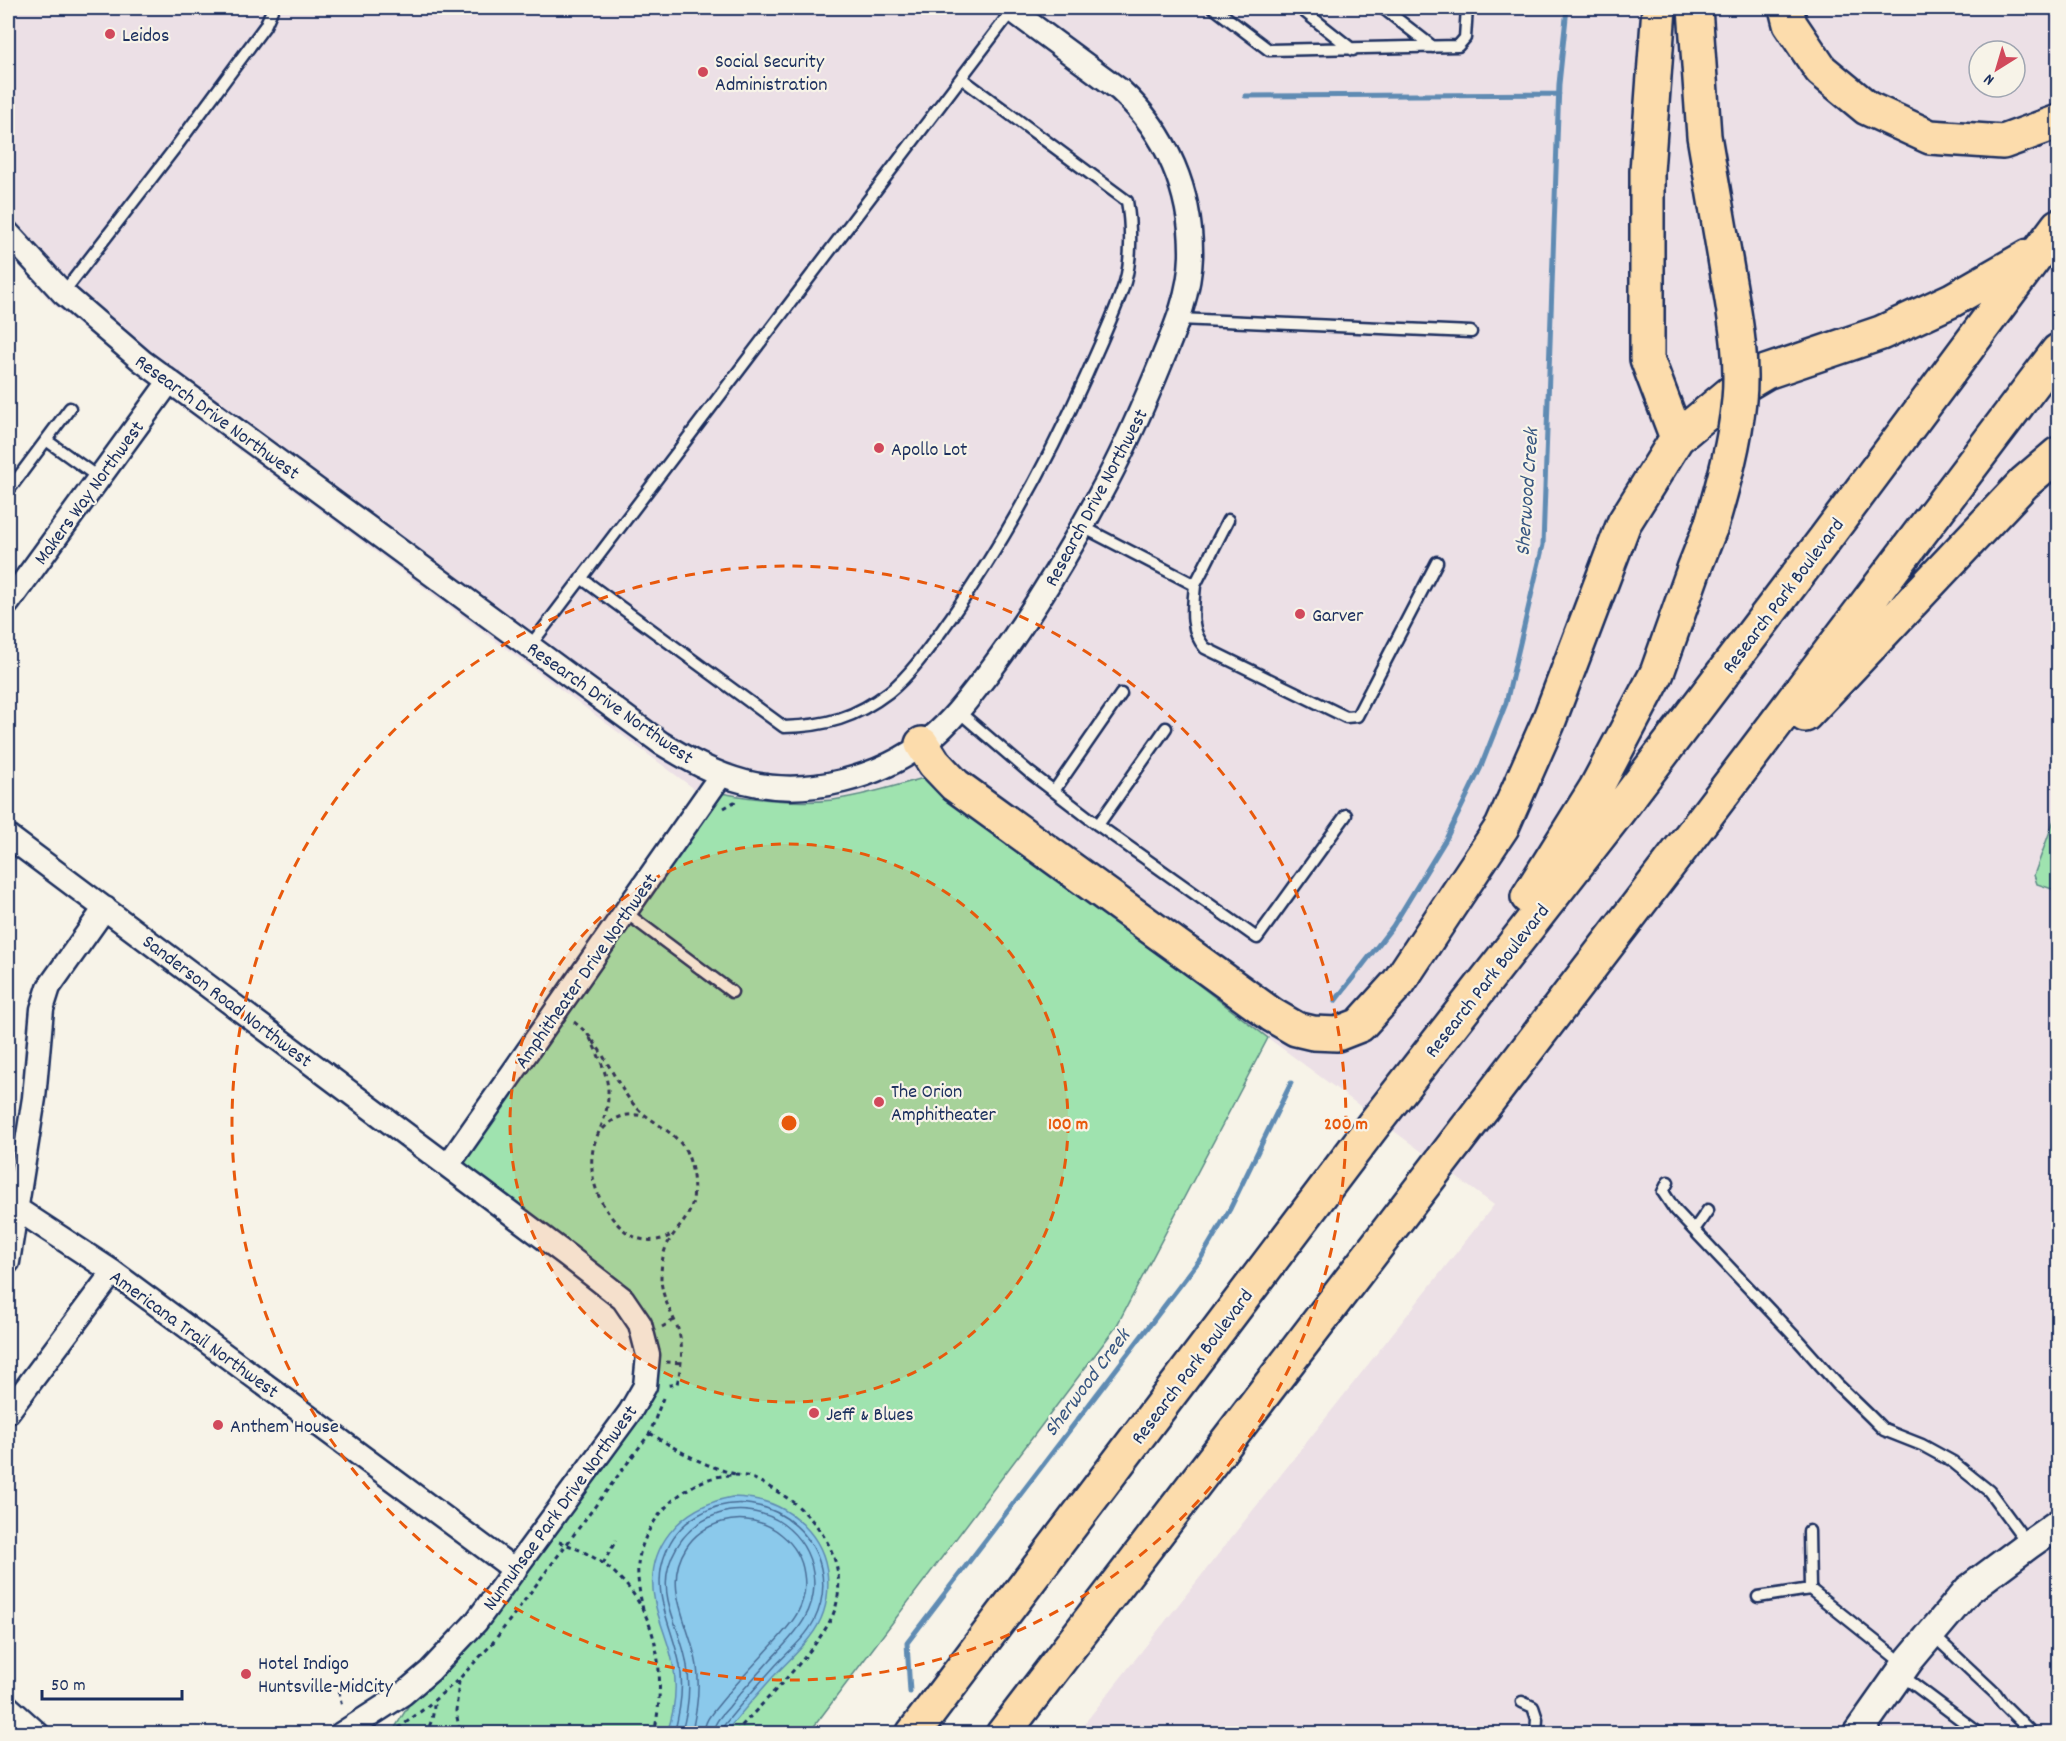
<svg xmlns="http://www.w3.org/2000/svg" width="2066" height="1741" font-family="Dekko,sans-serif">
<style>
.built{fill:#ece0e6;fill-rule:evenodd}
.green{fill:#9fe3af;stroke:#5d8986;stroke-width:1.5}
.water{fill:#8bc9eb;stroke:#5e8bb3;stroke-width:1.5}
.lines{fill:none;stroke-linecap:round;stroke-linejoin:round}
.shore{stroke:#486d96;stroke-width:1.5}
.stream{stroke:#5e8bb3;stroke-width:5}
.service-casing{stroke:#1b2f5e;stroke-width:15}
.minor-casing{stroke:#1b2f5e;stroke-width:27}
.tertiary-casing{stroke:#1b2f5e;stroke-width:33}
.motorway-casing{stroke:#1b2f5e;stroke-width:38}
.path{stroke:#1b2f5e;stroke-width:3;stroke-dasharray:4.5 4.5;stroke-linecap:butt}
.service{stroke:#f7f3e8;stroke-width:10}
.minor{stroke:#f7f3e8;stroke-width:22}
.tertiary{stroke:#f7f3e8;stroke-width:28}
.motorway{stroke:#fcdcac;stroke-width:33}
.motorway-bridge-casing{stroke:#1b2f5e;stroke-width:38;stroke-linecap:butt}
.motorway-bridge{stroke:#fcdcac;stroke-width:33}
.ring{fill:none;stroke:#e8590c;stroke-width:3;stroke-dasharray:10 8}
.poi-dot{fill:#d1495b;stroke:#f7f3e8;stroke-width:2}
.labels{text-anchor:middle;stroke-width:4.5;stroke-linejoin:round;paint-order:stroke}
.poi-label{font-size:20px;fill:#1b2f5e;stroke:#f7f3e8;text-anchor:start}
.street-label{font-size:20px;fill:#1b2f5e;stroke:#f7f3e8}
.water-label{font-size:21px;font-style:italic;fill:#375681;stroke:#f7f3e8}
.centre{fill:#e8590c;stroke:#f7f3e8;stroke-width:3}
.ring-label{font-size:18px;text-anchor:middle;font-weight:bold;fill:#e8590c;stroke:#f7f3e8;stroke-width:4.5;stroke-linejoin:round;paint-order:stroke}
</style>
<rect width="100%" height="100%" fill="#f7f3e8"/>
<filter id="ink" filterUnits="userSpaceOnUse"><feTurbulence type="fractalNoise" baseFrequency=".0167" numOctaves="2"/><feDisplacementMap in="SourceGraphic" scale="12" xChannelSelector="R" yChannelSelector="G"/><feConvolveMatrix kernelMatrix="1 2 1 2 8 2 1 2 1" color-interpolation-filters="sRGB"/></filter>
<g filter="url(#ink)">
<!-- built -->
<path class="built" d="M 8,8 L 2058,8 L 2058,1733 L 1077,1733 L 1494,1205 L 1268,1038 L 928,777 L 834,800 L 794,802 L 756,800 L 722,793 L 712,802 L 146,381 L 53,304 L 8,253 ZM 1979,51 L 2015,51 L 2015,87 L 1979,87 Z"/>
<!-- green -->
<path class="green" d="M 928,777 L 1268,1038 L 1116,1327 L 809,1733 L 391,1734 L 430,1671 L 644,1386 L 640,1324 L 448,1165 L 721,793 C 758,800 795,804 833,800 C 864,796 897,785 928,777 Z
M 2058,809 L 2058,891 L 2037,884 L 2034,875 Z"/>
<!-- water -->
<path class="water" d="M 732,1497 C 763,1497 789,1507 809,1531 C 834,1560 834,1607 810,1637 C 799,1652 785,1664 772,1678 C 756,1696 740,1714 725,1733 L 667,1733 C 674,1713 677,1691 674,1670 C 671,1646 660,1626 655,1603 C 643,1548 680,1507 732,1497 Z"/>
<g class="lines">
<!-- shore -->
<path class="shore" d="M 674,1734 C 680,1712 684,1689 680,1666 C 673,1626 649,1593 666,1552 C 672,1536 684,1523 698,1515 C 768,1475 850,1548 814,1621 C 805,1638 789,1651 775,1666 C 757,1686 739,1706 722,1728 L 720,1734
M 681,1734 C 688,1712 691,1689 687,1666 C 684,1643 673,1623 668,1600 C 660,1563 682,1526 718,1514 C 739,1507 765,1511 783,1524 C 799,1536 810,1553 813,1573 C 819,1611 795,1634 771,1659 C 757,1675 742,1690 729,1707 C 722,1715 713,1723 713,1734
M 691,1734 C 697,1712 700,1689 697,1666 C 691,1626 661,1587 686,1548 C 694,1535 708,1526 722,1522 C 743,1516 766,1521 782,1535 C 794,1545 802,1558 804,1574 C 810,1610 785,1630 763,1655 C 749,1670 734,1686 721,1702 C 713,1712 704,1720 704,1734"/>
<!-- stream -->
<path class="stream" d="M 1245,96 L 1559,94
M 1335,1001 L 1393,926 L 1446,839 L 1480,769 L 1506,703 L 1543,545 L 1559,84 L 1567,8
M 910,1692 L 907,1643 L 1201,1258 L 1230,1209 L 1291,1083"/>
<!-- service casing -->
<g class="service-casing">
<path id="service" d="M 1214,8 L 1269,50 L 1458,46 L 1465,38 L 1467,8
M 1300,8 L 1353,50
M 1383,8 L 1433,47
M 63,293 L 175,148 L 265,26 L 273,8
M 1179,319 L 1471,332
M 46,440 L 99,478
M 8,491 L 70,408
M 1083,527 L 1195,585 C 1193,608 1189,629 1205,648 L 1346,717 L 1357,716 L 1437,562
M 581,578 L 784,727 C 826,726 855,718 889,692 C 911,675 934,641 950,619 C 1004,542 1049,460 1087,374 C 1100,344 1115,313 1125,282 C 1132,259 1131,224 1127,201 L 961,78
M 1195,585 L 1228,520
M 530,646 L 1014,8
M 958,711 L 1029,772 L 1098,825 L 1257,938 L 1346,815
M 1054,791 L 1121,694
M 1098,825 L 1166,728
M 625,912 L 732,992
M 1668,1182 L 1663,1192 L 1675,1210 L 1796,1338 L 1837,1384 L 1870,1416 L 1884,1430 L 1922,1445 L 1953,1462 L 1989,1491 L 2028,1544
M 1694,1230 L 1708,1210
M 1809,1531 L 1810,1589
M 1758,1597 L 1810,1589 L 1905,1665
M 1933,1635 L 1996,1694 L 2003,1704 L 2033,1734
M 1900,1674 L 1980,1734
M 1522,1702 L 1533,1707 L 1537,1719 L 1536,1734"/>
</g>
<!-- minor casing -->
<g class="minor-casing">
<path id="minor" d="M 8,233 L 63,293 L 142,361 L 661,743 C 687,759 714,774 745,782 C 807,798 881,778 931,738 C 954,719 971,695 989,672 C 1034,612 1071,549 1106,483 C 1127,443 1145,402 1162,360 C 1176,326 1190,293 1191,256 C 1192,192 1167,133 1120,90 L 1009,8
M 8,603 L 169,382
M 8,836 L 568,1256 L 623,1299 L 640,1324 L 648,1355 L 645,1386 L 630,1412 L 476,1622 L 430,1671 L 403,1694 L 341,1734
M 448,1165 L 721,775
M 17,1209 L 113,1272 L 515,1570
M 8,1262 L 34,1098 L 42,1009 L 49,987 L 105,908
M 8,1412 L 113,1272
M 8,1707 L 38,1734"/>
</g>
<!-- tertiary casing -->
<g class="tertiary-casing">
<path id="tertiary" d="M 1857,1734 L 1910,1659 L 1968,1590 L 2028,1545 L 2058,1524"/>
</g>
<!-- motorway casing -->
<g class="motorway-casing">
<path id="motorway" d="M 1659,8 L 1647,171 L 1647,359 L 1677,438
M 1695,8 L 1704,136 L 1728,276
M 1786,8 L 1790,24 L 1821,70 L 1867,108 L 1930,137 L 2003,142 L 2058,122
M 1805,715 L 2024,483 L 2058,454
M 922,744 L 934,763 L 955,785 L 1272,1015 L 1296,1029 L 1313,1033 L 1337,1034 L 1360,1025 L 1399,982 L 1502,827 L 1548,723 L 1624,523 L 1677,438 L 1732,392 L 1766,372 L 1881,333 L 1952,300 L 2029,256
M 1528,897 L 1596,788 L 1657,673 L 1694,569 L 1711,526
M 913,1734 L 1374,1124 L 1613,818 L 1825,539 L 2058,226
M 1003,1734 L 1683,846 L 2058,351"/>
</g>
<!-- path -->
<path class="path" d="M 724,808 L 734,802 L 739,803
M 574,1022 C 604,1044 611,1079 635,1106 C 651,1123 674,1130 686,1151 C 693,1166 695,1184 693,1200 C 689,1222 674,1229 666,1247 C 662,1257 661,1268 661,1279 C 662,1297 670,1310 677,1326 C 684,1346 682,1364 677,1384 L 665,1386
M 590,1038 C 598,1054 609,1076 608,1095 C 608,1112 602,1124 596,1139 C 583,1173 601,1214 629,1234 C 643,1243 660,1242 673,1234
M 603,1129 C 614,1117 629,1111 645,1117
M 662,1327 L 674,1320
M 666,1362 L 683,1363
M 650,1433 C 678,1451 706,1467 739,1475
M 559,1542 C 647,1570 672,1650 654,1734
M 603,1564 L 616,1540
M 643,1610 C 640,1595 637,1580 638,1565 C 643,1515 696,1467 746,1476 C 754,1478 764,1484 771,1488 C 813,1510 849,1557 836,1606 C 827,1642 761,1704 734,1734
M 459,1681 L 456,1711 L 460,1734
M 339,1691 L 342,1708
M 391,1734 L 424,1709 L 459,1679 L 491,1645 L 650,1433 L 663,1398
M 425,1734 C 432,1723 434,1714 434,1701"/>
<!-- service -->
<use href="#service" class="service"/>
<!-- minor -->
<use href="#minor" class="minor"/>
<!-- tertiary -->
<use href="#tertiary" class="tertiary"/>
<!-- motorway -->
<use href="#motorway" class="motorway"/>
<!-- motorway-bridge casing -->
<g class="motorway-bridge-casing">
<path id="motorway-bridge" d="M 1711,526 C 1723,485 1735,443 1739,400 C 1743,359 1735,317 1728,276"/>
</g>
<!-- motorway-bridge -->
<use href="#motorway-bridge" class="motorway-bridge"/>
</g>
</g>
<!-- distance rings -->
<circle cx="789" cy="1123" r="279" fill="#e8590c" fill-opacity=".12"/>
<g class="ring">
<circle cx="789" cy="1123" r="279"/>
<circle cx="789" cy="1123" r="557"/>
</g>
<!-- markers -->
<g class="poi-dot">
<circle cx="110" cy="34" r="6"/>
<circle cx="703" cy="72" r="6"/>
<circle cx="879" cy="448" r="6"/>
<circle cx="1300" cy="614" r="6"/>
<circle cx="879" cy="1102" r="6"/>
<circle cx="814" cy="1413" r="6"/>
<circle cx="218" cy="1425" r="6"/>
<circle cx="246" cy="1674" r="6"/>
</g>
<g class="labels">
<!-- poi labels -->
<g class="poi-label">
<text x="122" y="41">Leidos</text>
<text x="715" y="67">Social Security<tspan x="715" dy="23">Administration</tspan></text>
<text x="891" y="455">Apollo Lot</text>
<text x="1312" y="621">Garver</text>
<text x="891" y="1097">The Orion<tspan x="891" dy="23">Amphitheater</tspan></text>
<text x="826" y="1420">Jeff &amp; Blues</text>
<text x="230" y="1432">Anthem House</text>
<text x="258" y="1669">Hotel Indigo<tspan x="258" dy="23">Huntsville-MidCity</tspan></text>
</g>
<!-- street labels -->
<g class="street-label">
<text transform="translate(218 416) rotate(36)" y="7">Research Drive Northwest</text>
<text transform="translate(88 492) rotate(-54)" y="7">Makers Way Northwest</text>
<text transform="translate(1095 497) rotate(-62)" y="7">Research Drive Northwest</text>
<text transform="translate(1782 595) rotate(-53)" y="7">Research Park Boulevard</text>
<text transform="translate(611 702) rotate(35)" y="7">Research Drive Northwest</text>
<text transform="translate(585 970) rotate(-55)" y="7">Amphitheater Drive Northwest</text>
<text transform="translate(1486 980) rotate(-52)" y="7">Research Park Boulevard</text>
<text transform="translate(228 1000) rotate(37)" y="7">Sanderson Road Northwest</text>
<text transform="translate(195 1333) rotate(36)" y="7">Americana Trail Northwest</text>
<text transform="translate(1191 1366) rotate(-53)" y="7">Research Park Boulevard</text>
<text transform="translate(559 1507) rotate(-54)" y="7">Nunnuhsae Park Drive Northwest</text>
</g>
<!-- water labels -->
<g class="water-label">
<text transform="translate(1526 492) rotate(-86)" y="7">Sherwood Creek</text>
<text transform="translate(1086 1382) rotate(-53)" y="7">Sherwood Creek</text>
</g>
</g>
<circle cx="789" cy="1123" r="9" class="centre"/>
<g class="ring-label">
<text x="1068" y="1129">100 m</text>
<text x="1346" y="1129">200 m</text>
</g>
<!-- margin -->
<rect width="2066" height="1741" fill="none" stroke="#f7f3e8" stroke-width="30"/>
<rect x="15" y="15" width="2036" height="1711" fill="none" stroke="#1b2f5e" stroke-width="2" filter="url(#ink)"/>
<!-- north arrow -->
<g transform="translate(1997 69) rotate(217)"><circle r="28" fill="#f7f3e8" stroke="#9fa5b1" stroke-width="1.5"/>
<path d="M0-4.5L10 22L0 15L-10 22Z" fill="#d1495b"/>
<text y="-9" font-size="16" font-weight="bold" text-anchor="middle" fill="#1b2f5e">N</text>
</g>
<!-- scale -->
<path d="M42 1690v9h140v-9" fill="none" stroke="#1b2f5e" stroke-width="3"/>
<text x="51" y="1690" font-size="18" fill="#1b2f5e" stroke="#f7f3e8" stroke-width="4.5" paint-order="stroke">50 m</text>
</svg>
